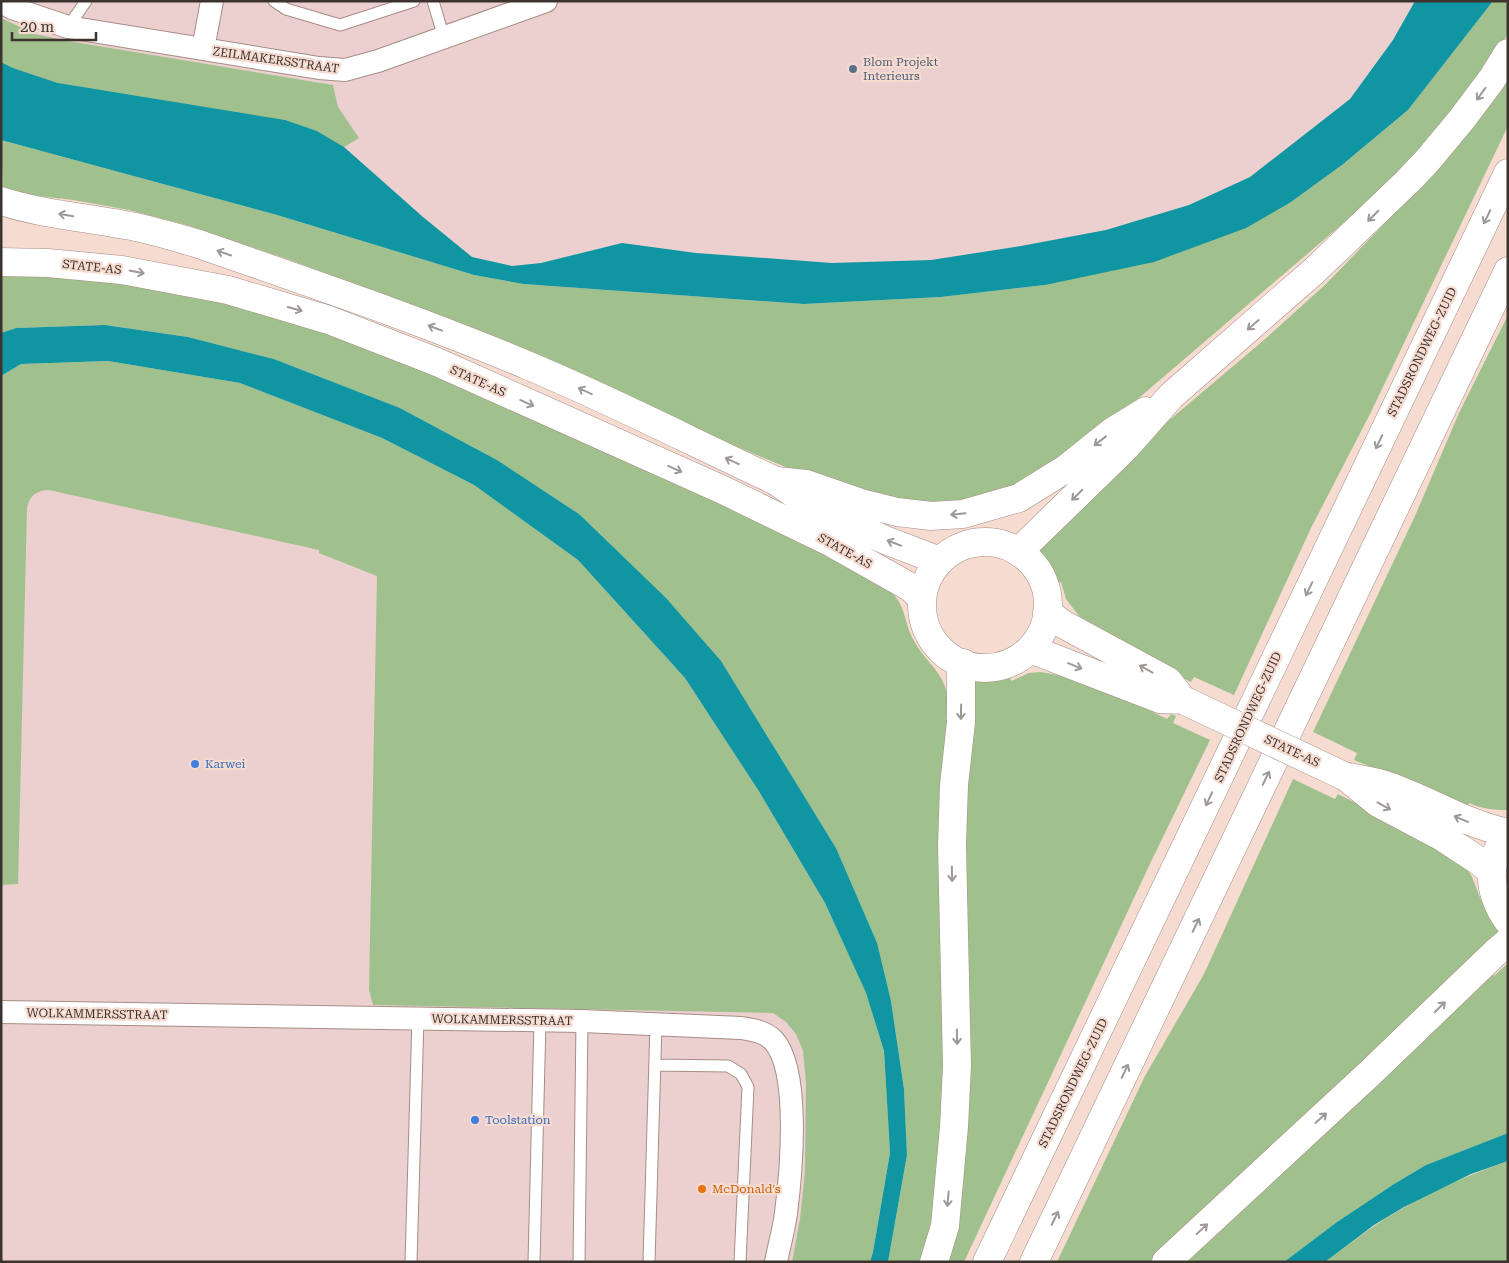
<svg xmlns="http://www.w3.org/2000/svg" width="1509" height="1263" font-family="'Roboto Serif',serif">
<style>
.industrial{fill:#ebd0cf}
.green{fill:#a0c18d}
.water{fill:#1095a2}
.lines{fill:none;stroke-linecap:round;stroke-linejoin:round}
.lane-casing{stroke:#a68d84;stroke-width:13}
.street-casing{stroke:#a68d84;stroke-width:24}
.primary-casing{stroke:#a68d84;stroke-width:29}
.highway-casing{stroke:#a68d84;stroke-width:29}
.lane{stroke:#fff;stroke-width:11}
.street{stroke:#fff;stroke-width:22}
.primary{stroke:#fff;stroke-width:28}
.highway{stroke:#fff;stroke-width:28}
.primary-bridge-casing{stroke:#a68d84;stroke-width:29;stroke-linecap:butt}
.primary-bridge{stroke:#fff;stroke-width:28}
.oneway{stroke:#9e9896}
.service-dot{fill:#5c6f8a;stroke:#f6dbd1;stroke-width:2}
.shop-dot{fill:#3f7fe0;stroke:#f6dbd1;stroke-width:2}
.food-dot{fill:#e8710a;stroke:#f6dbd1;stroke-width:2}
.labels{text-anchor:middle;stroke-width:4.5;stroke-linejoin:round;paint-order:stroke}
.street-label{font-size:12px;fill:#3c322e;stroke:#f6dbd1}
.service-label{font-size:12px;fill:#4e5e75;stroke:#f6dbd1;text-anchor:start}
.shop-label{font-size:12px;fill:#366cbe;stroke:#f6dbd1;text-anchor:start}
.food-label{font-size:12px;fill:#c56008;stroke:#f6dbd1;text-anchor:start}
</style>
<rect width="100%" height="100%" fill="#f6dbd1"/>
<!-- industrial -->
<path class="industrial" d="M 1,1 L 1452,1 L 1307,166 L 1091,258 L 515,274 L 1,95 Z
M 1,352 L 703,662 L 880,1262 L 1,1262 Z"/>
<!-- green -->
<path class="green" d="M 1493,1 L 1508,1 L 1508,34 L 1488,63 L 1403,172 L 1119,415 L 1028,482 L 979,499 L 935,503 L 910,502 L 835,484 L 788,468 L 733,445 L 576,371 L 492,335 L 290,260 L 190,226 L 129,210 L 73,200 L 3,192 L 1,140 L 277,215 L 474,275 L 523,284 L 804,304 L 941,297 L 1045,285 L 1291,202 L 1342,165 L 1408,110 Z
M 1,18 L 35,34 L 68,41 L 333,85 L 338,107 L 359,138 L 344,147 L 317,131 L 58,83 L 13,68 L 1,62 Z
M 1508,71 L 1508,126 L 1370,414 L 1311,528 L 1234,695 L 1194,677 L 1191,682 L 1167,670 L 1079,616 L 1066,599 L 1061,582 L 1058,583 L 1047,562 L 1037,551 L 1140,445 L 1264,340 L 1326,284 L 1383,225 L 1415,190 Z
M 1,271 L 73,275 L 191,294 L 295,322 L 397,357 L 833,554 C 849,564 878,579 891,592 C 906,606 904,622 913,639 C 922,658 941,670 946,690 C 949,700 947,710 946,720 L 950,721 L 948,1071 L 932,1218 L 921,1262 L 888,1262 L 907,1155 L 904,1089 L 891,1001 L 876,943 L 836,848 L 783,763 L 579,514 L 497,460 L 400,408 L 274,359 L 188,337 L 105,325 L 16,328 L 1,333 Z
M 1508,315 L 1508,810 C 1493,810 1483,809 1469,803 L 1468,807 L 1354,760 L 1357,753 L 1313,732 L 1415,516 L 1459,413 Z
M 108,361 L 240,383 L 382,438 L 474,485 L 578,560 L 685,678 L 760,793 L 825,903 L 866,993 L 884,1051 L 890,1153 L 873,1252 L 870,1262 L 792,1262 L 800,1219 L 805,1172 L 806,1083 L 803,1051 L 796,1034 L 786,1022 L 773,1013 L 373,1005 L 369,990 L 377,576 L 319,553 L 319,550 L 49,490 C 37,490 29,496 27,508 L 18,884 L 1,885 L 1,376 L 21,364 Z
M 1040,672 L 1064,676 L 1151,706 L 1149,710 L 1167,719 L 1171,714 L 1176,716 L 1173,723 L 1210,740 L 1148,868 L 964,1262 L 945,1262 L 964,786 L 975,681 L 988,682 L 1010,677 L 1011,681 L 1029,673 Z
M 1293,779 L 1335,799 L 1338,794 L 1408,830 L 1467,869 L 1472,877 L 1481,900 L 1483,900 L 1501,932 L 1358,1070 L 1151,1262 L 1057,1262 L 1145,1076 L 1204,974 Z
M 1508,963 L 1508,1133 L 1426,1165 L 1394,1184 L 1337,1222 L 1284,1262 L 1184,1262 L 1491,972 L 1494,976 Z
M 1508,1161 L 1508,1262 L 1325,1262 C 1351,1243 1377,1222 1405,1207 C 1438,1188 1472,1174 1508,1161 Z"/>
<!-- water -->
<path class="water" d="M 1415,1 L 1493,1 L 1408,110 L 1342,165 L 1291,202 L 1246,228 L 1154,262 L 1045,285 L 941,297 L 804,304 L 523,284 L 474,275 L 277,215 L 1,140 L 1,62 L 13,68 L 58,83 L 285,120 L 317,131 L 344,147 L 423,217 L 472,257 L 512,266 L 541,263 L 622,243 L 696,253 L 832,263 L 931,260 L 1021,246 L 1106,230 L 1189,205 L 1250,177 L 1350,99 L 1393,40 Z
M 105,325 L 188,337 L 274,359 L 400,408 L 497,460 L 579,514 L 666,598 L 721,661 L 836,848 L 877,943 L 891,1001 L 904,1089 L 907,1155 L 888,1262 L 870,1262 L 873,1252 L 890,1153 L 884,1051 L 866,993 L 825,903 L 760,793 L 685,678 L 578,560 L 474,485 L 382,438 L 240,383 L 108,361 L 21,364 L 1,376 L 1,333 L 16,328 Z
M 1508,1133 L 1508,1161 L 1471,1174 L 1404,1207 L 1374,1225 L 1325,1262 L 1284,1262 L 1337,1222 L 1394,1184 L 1426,1165 Z"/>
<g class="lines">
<!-- lane casing -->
<g class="lane-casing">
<path id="lane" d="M 274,1 L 286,9 L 340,25 L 414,1
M 433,1 L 444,38
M 68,27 L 86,1
M 655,1065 L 728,1066 L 741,1074 L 748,1087 L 740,1262
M 411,1262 L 418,1018
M 534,1262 L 540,1021
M 579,1262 L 582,1021
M 649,1262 L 656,1024"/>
</g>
<!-- street casing -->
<g class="street-casing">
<path id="street" d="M 1,2 L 12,8 L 68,27 L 319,68 L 345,70 L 378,61 L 546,1
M 203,49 L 212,1
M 1,1012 L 582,1021 L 741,1028 C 752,1030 764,1031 773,1040 C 801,1069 791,1174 786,1213 C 784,1229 779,1246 776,1262"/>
</g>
<!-- primary casing -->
<g class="primary-casing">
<path id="primary" d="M 1,201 C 41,214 84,217 125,225 C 150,229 174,237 199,244 C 310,283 421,320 529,366 C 613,401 694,443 776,481 L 806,502 L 885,540 L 940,561
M 1,262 L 48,263 L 122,270 L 228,290 L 329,320 L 437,362 L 723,490 L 832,543 L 910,587 L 922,598
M922 605a63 63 0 1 1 126 0a63 63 0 1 1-126 0Z
M 1047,612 L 1061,623 L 1168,681 L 1183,700
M 1030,649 L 1160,699 L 1183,700
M 1346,777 L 1378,803 L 1444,838 L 1479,861 L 1492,872
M 1350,777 C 1362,780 1376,781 1388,786 C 1429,800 1465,824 1508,833
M 1508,836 C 1484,862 1489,894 1508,921"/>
</g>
<!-- highway casing -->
<g class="highway-casing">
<path id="highway" d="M 776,481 L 806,484 L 861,503 L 897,512 L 931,516 L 963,514 L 1019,498 L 1067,468 L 1112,432 L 1146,411
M 1018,552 L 1126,447 L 1171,396 L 1314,271 L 1408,181 L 1427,161 L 1462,119 L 1492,79 L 1508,53
M 934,1262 L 945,1226 L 954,1127 L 957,1066 L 952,845 L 954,785 L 961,722 L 961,674 L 963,663
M 987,1262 L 1508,173
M 1034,1262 L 1508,271
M 1166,1262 L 1369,1074 L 1495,953 L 1508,942"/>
</g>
<!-- lane -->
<use href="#lane" class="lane"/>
<!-- street -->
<use href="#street" class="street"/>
<!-- primary -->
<use href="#primary" class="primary"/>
<!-- highway -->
<use href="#highway" class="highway"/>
<!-- primary-bridge casing -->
<g class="primary-bridge-casing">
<path id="primary-bridge" d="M 1183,700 L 1346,777"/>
</g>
<!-- primary-bridge -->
<use href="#primary-bridge" class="primary-bridge"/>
</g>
<!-- one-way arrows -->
<defs><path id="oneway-shaft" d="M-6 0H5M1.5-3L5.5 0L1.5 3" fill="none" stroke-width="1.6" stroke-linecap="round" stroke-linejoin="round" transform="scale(1.25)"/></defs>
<g class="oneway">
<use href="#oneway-shaft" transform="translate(1481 94) rotate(126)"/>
<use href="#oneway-shaft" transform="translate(66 215) rotate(-171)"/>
<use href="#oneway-shaft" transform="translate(1373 216) rotate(135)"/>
<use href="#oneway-shaft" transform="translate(1487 217) rotate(116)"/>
<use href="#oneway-shaft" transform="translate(224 253) rotate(-161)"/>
<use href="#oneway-shaft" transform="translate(137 272) rotate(11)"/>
<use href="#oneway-shaft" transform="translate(295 309) rotate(16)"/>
<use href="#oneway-shaft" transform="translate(1253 325) rotate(139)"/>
<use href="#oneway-shaft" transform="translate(435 328) rotate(-159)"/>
<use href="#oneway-shaft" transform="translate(585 391) rotate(-155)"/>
<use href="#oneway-shaft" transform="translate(527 403) rotate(24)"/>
<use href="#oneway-shaft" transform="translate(1100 441) rotate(142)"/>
<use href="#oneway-shaft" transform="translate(1379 442) rotate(116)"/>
<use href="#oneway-shaft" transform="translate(732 461) rotate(-155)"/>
<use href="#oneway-shaft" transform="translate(675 469) rotate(24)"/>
<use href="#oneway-shaft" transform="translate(1077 495) rotate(135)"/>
<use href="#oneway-shaft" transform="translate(958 514) rotate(174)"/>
<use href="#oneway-shaft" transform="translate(894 543) rotate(-159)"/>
<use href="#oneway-shaft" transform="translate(1309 589) rotate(116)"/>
<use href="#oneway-shaft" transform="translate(1075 666) rotate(22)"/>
<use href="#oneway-shaft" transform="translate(1146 669) rotate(-151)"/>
<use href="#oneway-shaft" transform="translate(961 712) rotate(91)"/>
<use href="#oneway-shaft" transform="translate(1266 778) rotate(-64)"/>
<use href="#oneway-shaft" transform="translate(1209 799) rotate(115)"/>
<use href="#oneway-shaft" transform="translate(1384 806) rotate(29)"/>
<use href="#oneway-shaft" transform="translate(1461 819) rotate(-157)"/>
<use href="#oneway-shaft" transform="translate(952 874) rotate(89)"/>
<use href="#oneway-shaft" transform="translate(1196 925) rotate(-64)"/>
<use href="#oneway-shaft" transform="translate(1440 1007) rotate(-45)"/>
<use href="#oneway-shaft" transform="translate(957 1037) rotate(89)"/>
<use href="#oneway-shaft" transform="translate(1125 1071) rotate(-64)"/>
<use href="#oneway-shaft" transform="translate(1321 1118) rotate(-42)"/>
<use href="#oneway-shaft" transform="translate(948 1199) rotate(95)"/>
<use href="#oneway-shaft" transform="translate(1055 1218) rotate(-64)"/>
<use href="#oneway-shaft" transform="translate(1202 1229) rotate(-43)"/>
</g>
<!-- markers -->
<circle class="service-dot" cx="853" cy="69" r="5"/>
<g class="shop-dot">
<circle cx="195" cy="764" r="5"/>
<circle cx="475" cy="1120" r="5"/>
</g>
<circle class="food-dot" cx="702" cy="1189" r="5"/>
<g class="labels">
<!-- street labels -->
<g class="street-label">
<text transform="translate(276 60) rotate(8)" y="4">ZEILMAKERSSTRAAT</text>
<text transform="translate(92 267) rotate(6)" y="4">STATE-AS</text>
<text transform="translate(1422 352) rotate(-64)" y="4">STADSRONDWEG-ZUID</text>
<text transform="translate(478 381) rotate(24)" y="4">STATE-AS</text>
<text transform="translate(845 551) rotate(29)" y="4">STATE-AS</text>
<text transform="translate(1248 717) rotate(-65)" y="4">STADSRONDWEG-ZUID</text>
<text transform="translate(1292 751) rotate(25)" y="4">STATE-AS</text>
<text transform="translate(97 1014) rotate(1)" y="4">WOLKAMMERSSTRAAT</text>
<text transform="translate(502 1020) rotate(1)" y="4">WOLKAMMERSSTRAAT</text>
<text transform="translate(1073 1083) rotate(-64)" y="4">STADSRONDWEG-ZUID</text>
</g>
<!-- service labels -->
<g class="service-label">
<text x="863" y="66">Blom Projekt<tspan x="863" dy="14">Interieurs</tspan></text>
</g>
<!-- shop labels -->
<g class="shop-label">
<text x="205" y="768">Karwei</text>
<text x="485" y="1124">Toolstation</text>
</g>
<!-- food labels -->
<g class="food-label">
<text x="712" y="1193">McDonald's</text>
</g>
</g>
<!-- border -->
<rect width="1509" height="1263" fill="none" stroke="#3c322e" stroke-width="5"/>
<!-- scale -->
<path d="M12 32v8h84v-8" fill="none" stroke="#3c322e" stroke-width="2.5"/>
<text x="20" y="32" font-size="15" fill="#3c322e" stroke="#f6dbd1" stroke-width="4" paint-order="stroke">20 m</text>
</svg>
